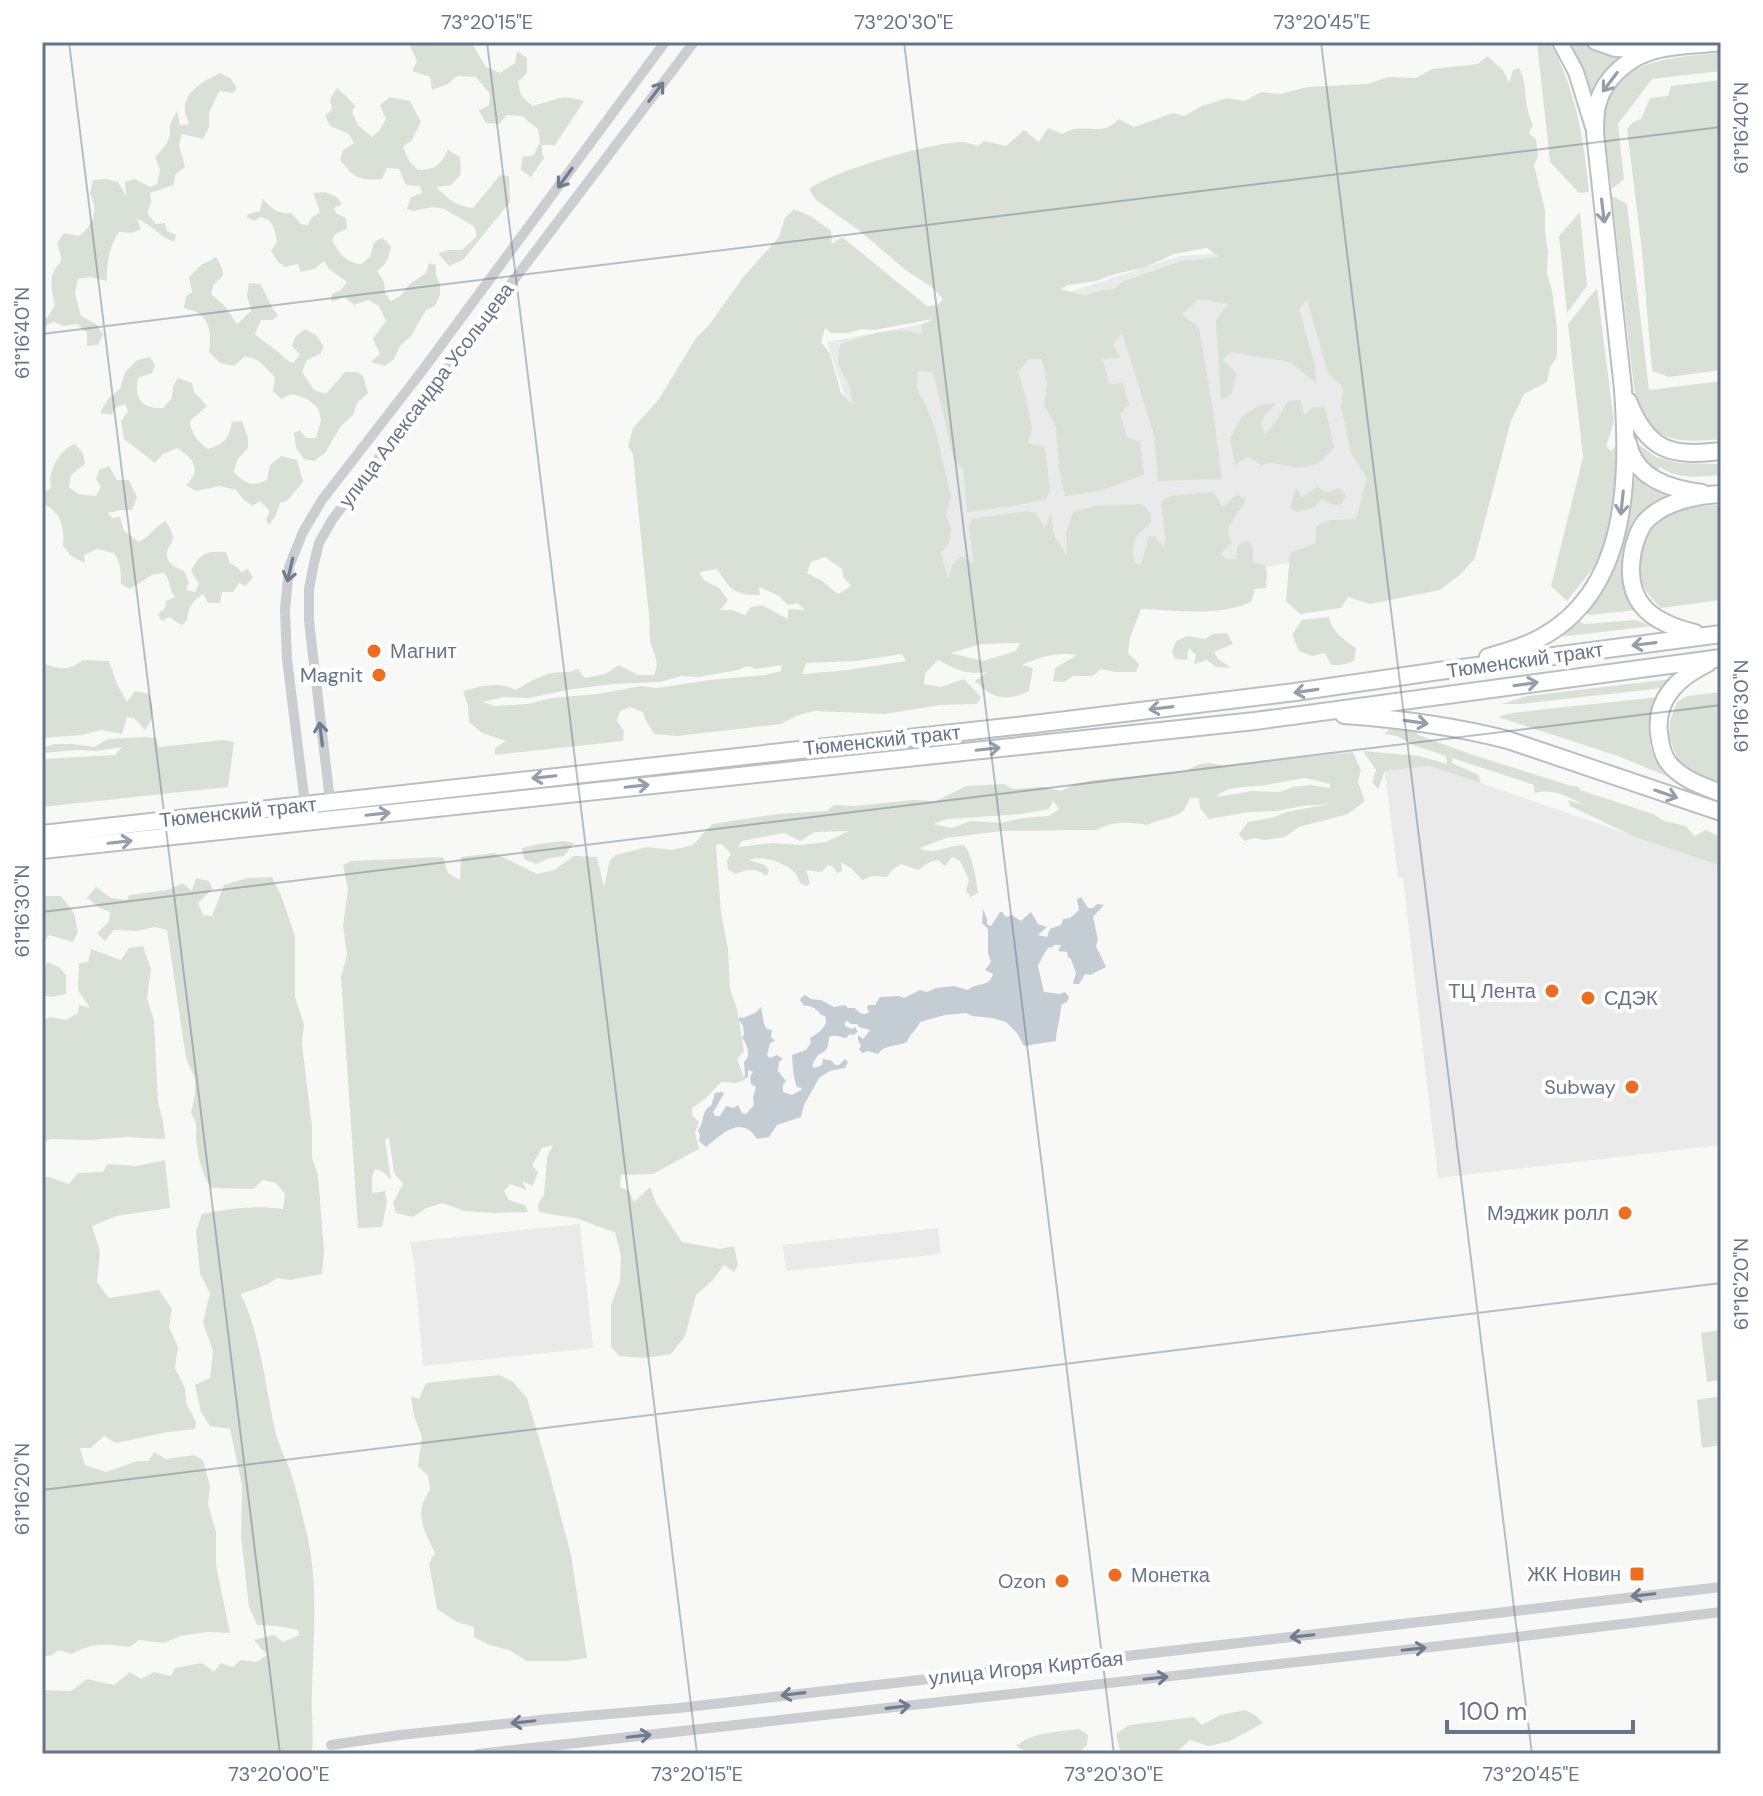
<svg xmlns="http://www.w3.org/2000/svg" width="1763" height="1796" font-family="'DM Sans',sans-serif">
<style>
.built{fill:#e9eae9}
.green{fill:#d9e1d6;fill-rule:evenodd}
.water{fill:#c4cdd3}
.lines{fill:none;stroke-linecap:round;stroke-linejoin:round}
.secondary-casing{stroke:#bdc0c6;stroke-width:18}
.primary-casing{stroke:#bbbec3;stroke-width:20}
.minor{stroke:#cbcdd1;stroke-width:10}
.secondary{stroke:#fff;stroke-width:14}
.primary{stroke:#fff;stroke-width:16}
.oneway{stroke:#949eac}
.oneway2{stroke:#707d90}
.ticks{fill:none;stroke:#667489;stroke-width:2;stroke-opacity:0.45}
.poi-dot{fill:#ee6e21;stroke:#fff;stroke-width:3}
.labels{text-anchor:middle;stroke-width:8;stroke-linejoin:round;paint-order:stroke}
.street-label{font-size:20px;fill:#667489;stroke:#fff}
.poi-label{font-size:20px;fill:#667489;stroke:#fff;text-anchor:end}
.neatline{fill:none;stroke:#667489;stroke-width:3}
.ticks-label{font-size:20px;text-anchor:middle;fill:#667489}
</style>
<rect width="100%" height="100%" fill="#f8f9f6"/>
<!-- built -->
<path class="built" d="M 1347,246 L 1360,332 L 1384,542 L 1277,565 L 923,633 L 827,342 L 1036,303 L 1180,256 Z
M 1431,766 L 1721,866 L 1721,1145 L 1438,1178 L 1403,878 L 1398,878 L 1385,771 Z
M 580,1224 L 593,1348 L 423,1366 L 414,1262 L 410,1242 Z
M 938,1228 L 941,1254 L 786,1271 L 783,1245 Z"/>
<!-- green -->
<path class="green" d="M 408,42 L 471,42 L 486,67 L 500,73 L 515,63 L 517,51 L 527,58 L 527,73 L 518,82 L 521,95 L 532,106 C 557,101 557,93 584,101 L 555,145 L 542,145 L 542,152 L 544,158 L 531,177 L 521,170 L 522,157 L 534,155 L 540,142 L 538,129 L 522,116 L 507,115 L 499,124 L 486,123 L 479,111 L 489,105 L 490,94 L 476,77 L 457,76 L 448,84 L 432,90 L 430,77 L 412,71 L 417,61 Z
M 1537,42 L 1550,43 C 1576,89 1584,140 1589,192 L 1579,193 L 1550,162 Z
M 1570,42 L 1582,42 L 1597,50 L 1625,56 L 1593,100 L 1575,51 Z
M 1721,53 L 1721,71 L 1652,79 L 1618,124 L 1624,179 L 1612,189 C 1609,165 1603,138 1605,114 C 1609,58 1679,57 1721,53 Z
M 1487,56 L 1503,70 L 1509,83 L 1513,70 L 1519,68 C 1528,84 1523,106 1533,125 L 1529,133 L 1536,139 L 1538,156 L 1534,165 L 1545,210 L 1545,231 L 1548,251 L 1547,273 L 1552,290 L 1557,328 L 1557,357 L 1550,367 L 1547,382 L 1524,394 L 1511,421 L 1475,558 L 1461,574 L 1440,590 L 1370,604 L 1348,597 L 1341,608 L 1300,614 L 1286,601 L 1290,553 L 1316,543 L 1316,526 L 1330,520 L 1356,519 L 1367,478 L 1351,453 L 1341,407 L 1343,387 L 1328,373 L 1307,300 L 1299,309 L 1315,365 L 1316,383 L 1290,362 L 1231,352 L 1223,360 L 1237,373 L 1232,393 L 1221,401 L 1216,320 L 1228,304 L 1199,299 L 1182,314 L 1199,328 L 1212,404 L 1222,479 L 1158,481 L 1154,434 L 1122,333 L 1113,344 L 1120,358 L 1103,359 L 1109,384 L 1123,383 L 1129,405 L 1120,414 L 1127,437 L 1140,442 L 1144,475 L 1099,491 L 1065,496 L 1059,468 L 1056,426 L 1044,406 L 1047,383 L 1042,359 L 1029,359 L 1018,372 L 1026,398 L 1032,429 L 1028,443 L 1045,447 L 1050,492 L 1045,499 L 1019,505 L 967,512 L 963,468 L 954,460 L 933,372 L 918,371 L 917,389 L 928,410 L 936,432 L 951,497 L 946,515 L 951,528 L 950,541 L 941,553 L 948,579 L 952,565 L 961,556 L 974,563 L 969,530 L 971,519 L 1027,511 L 1036,513 L 1045,528 L 1051,513 L 1054,535 L 1067,556 L 1066,532 L 1073,512 L 1094,506 L 1142,504 L 1151,513 L 1151,523 C 1134,537 1131,541 1134,562 L 1141,565 L 1149,536 L 1156,537 L 1164,548 L 1165,539 L 1161,502 L 1170,496 L 1214,492 L 1222,507 L 1237,494 L 1246,500 L 1229,526 L 1228,533 L 1232,542 L 1221,554 L 1226,559 L 1236,559 L 1238,545 L 1248,540 L 1253,548 L 1253,562 L 1265,565 L 1267,573 L 1266,588 L 1255,589 L 1251,602 C 1219,617 1176,610 1141,609 L 1130,638 L 1128,653 L 1139,664 L 1136,672 L 1116,672 L 1101,669 L 1093,676 L 1073,676 L 1064,682 L 1053,681 L 1055,668 L 1077,655 C 1057,652 1040,657 1022,665 L 1033,668 L 1029,691 C 1006,702 992,699 975,681 L 987,672 C 965,675 957,670 938,660 L 925,673 L 924,684 L 941,687 L 964,679 L 981,697 L 977,704 L 940,705 L 886,714 L 814,711 L 798,715 L 781,724 L 677,736 L 654,734 L 645,719 L 643,712 L 630,707 L 620,711 L 617,721 L 624,731 L 623,741 L 495,755 L 495,748 L 506,741 L 482,733 L 469,722 L 468,706 L 463,691 C 482,686 498,681 516,690 C 527,683 539,676 552,673 C 563,671 566,674 578,669 L 585,678 L 605,674 L 619,665 L 638,675 L 654,675 C 661,661 652,653 650,640 C 649,632 650,623 649,615 C 643,561 638,507 633,454 L 628,446 L 633,428 L 659,399 L 696,338 L 709,325 L 744,276 L 779,237 L 785,218 L 794,209 L 812,217 L 831,231 L 832,244 L 842,237 L 927,306 L 938,305 L 943,299 L 934,289 L 903,268 L 860,231 L 816,200 L 809,189 C 836,170 926,144 960,142 C 966,142 972,144 978,146 L 984,141 L 1006,146 L 1024,130 L 1039,142 L 1048,128 L 1062,134 C 1080,123 1095,133 1108,127 C 1112,125 1116,122 1119,119 L 1134,127 L 1173,113 L 1184,116 L 1202,106 L 1227,98 L 1245,101 L 1261,92 L 1280,94 L 1308,87 L 1367,84 L 1389,77 L 1416,78 L 1432,69 L 1478,64 ZM 1207,248 L 1219,257 L 1182,261 L 1124,281 L 1113,289 L 1097,291 L 1085,296 L 1061,289 L 1068,285 L 1096,281 L 1115,274 L 1146,267 L 1174,254 ZM 933,319 L 922,325 L 922,335 C 895,324 867,336 840,344 L 838,364 L 849,385 L 853,405 L 841,393 L 830,354 L 821,342 L 825,328 L 831,333 L 848,333 L 862,329 L 874,330 ZM 825,557 L 842,569 L 843,577 L 851,586 L 838,594 L 822,581 L 807,573 L 811,562 ZM 717,569 C 731,590 733,595 760,595 L 759,587 L 779,596 L 788,605 L 797,603 L 805,610 L 788,609 L 788,619 L 762,605 L 751,607 L 745,615 L 732,610 L 720,610 L 728,600 L 719,588 L 704,580 L 699,572 ZM 1020,643 L 1016,651 L 983,661 L 951,653 L 981,644 ZM 902,654 L 906,661 L 848,670 L 802,674 L 806,663 L 857,661 ZM 782,665 L 781,671 L 765,675 L 710,680 L 657,688 L 641,686 L 598,694 L 552,698 L 528,704 L 495,706 L 482,702 L 504,697 L 529,698 L 567,690 L 613,684 L 660,682 L 681,676 L 699,677 L 738,670 L 748,666 L 755,669 Z
M 220,73 L 231,79 L 237,88 L 233,93 L 219,91 L 209,113 L 209,127 L 203,139 L 182,134 L 179,145 L 185,167 L 175,175 L 174,185 L 150,193 L 151,203 L 147,213 L 156,224 L 165,223 L 167,231 L 176,235 L 174,242 C 160,237 151,224 137,219 L 141,229 L 132,233 L 119,232 C 110,245 106,264 107,281 L 90,277 L 78,279 L 75,293 L 81,316 L 96,324 L 103,334 L 98,345 L 87,346 L 87,333 L 77,324 L 64,326 L 53,322 L 42,328 L 42,315 L 47,318 L 55,305 C 53,297 50,285 52,276 C 58,258 66,269 57,243 L 64,233 L 79,236 C 93,225 99,210 90,194 L 93,180 L 106,179 L 118,182 L 126,196 L 125,182 L 135,179 L 150,187 L 157,184 L 160,170 L 155,157 L 166,145 L 170,135 L 170,124 L 177,111 L 180,125 L 189,124 C 188,120 185,115 185,111 C 183,91 206,80 220,73 Z
M 1721,80 L 1721,370 L 1669,377 L 1652,371 L 1642,251 L 1627,129 L 1632,123 L 1641,119 L 1650,98 L 1668,96 L 1671,86 Z
M 337,88 L 348,98 L 355,106 L 352,112 L 358,125 L 372,137 L 379,131 L 386,119 L 380,105 L 390,97 L 410,101 L 421,122 L 412,140 L 403,147 L 409,161 L 418,170 C 437,169 439,166 448,150 L 460,157 L 461,174 L 451,185 L 436,187 C 448,199 456,206 473,208 L 500,175 L 509,176 L 510,202 L 463,260 L 449,266 L 438,253 L 449,250 L 462,250 L 477,236 L 474,226 L 444,209 L 432,207 L 414,211 L 407,209 L 411,197 L 422,193 L 420,186 L 406,185 L 399,169 L 387,168 L 382,179 C 359,181 354,178 340,160 L 343,150 L 354,143 L 349,134 L 330,126 L 325,115 L 332,110 L 330,99 Z
M 325,192 L 337,197 L 342,204 L 334,208 L 336,213 L 346,218 L 347,229 L 335,234 L 332,240 C 340,254 344,262 361,264 L 370,257 L 374,242 L 382,238 L 391,246 C 389,258 387,264 377,271 L 384,282 L 385,293 L 391,301 L 400,296 L 410,284 L 426,273 L 429,263 L 436,265 L 436,275 L 440,284 L 440,295 L 435,306 L 426,310 L 411,336 L 400,346 L 394,359 L 385,366 L 371,362 L 380,354 L 373,339 L 386,321 L 379,306 L 368,300 L 354,305 L 344,297 L 332,302 L 331,295 L 342,289 L 347,282 L 329,269 L 324,261 L 314,269 L 301,272 L 298,264 L 285,267 L 278,262 L 271,251 L 277,242 L 274,228 L 269,220 L 260,217 L 255,221 L 247,218 L 248,214 L 260,211 L 263,199 C 272,209 277,214 291,213 L 301,224 L 308,225 L 311,218 L 320,212 L 313,193 Z
M 1612,196 L 1627,204 L 1649,390 L 1721,381 L 1721,439 C 1672,444 1646,441 1634,388 Z
M 1580,212 L 1587,286 L 1567,313 L 1559,236 Z
M 216,257 L 222,268 L 223,276 L 214,284 L 211,294 L 224,305 L 237,324 L 251,311 L 247,295 L 249,283 L 260,284 C 267,294 270,307 278,315 L 273,320 L 261,320 L 255,334 C 262,341 269,345 277,351 C 284,356 285,360 293,363 L 300,355 L 292,346 L 296,336 L 305,329 L 316,335 L 324,347 L 320,354 L 307,360 L 302,372 L 314,390 L 326,394 L 345,372 L 357,372 L 363,376 L 368,393 L 357,403 L 353,415 L 341,426 L 325,453 L 314,461 L 304,459 L 296,448 L 294,433 L 300,430 L 306,438 L 316,438 L 321,420 L 318,408 L 307,399 L 292,394 L 281,399 L 273,391 L 275,378 C 266,368 258,356 244,357 L 234,366 L 220,363 L 209,352 C 211,338 211,321 198,313 C 194,310 189,310 184,308 L 186,296 L 192,292 L 189,277 L 201,265 Z
M 1597,288 L 1614,422 L 1606,446 L 1611,451 L 1618,444 L 1616,497 L 1604,543 L 1594,567 L 1567,601 L 1551,586 L 1583,457 L 1568,324 Z
M 150,357 L 155,365 L 152,373 L 138,378 C 134,399 142,409 163,408 L 172,398 L 173,386 L 178,378 L 192,383 L 194,392 L 207,406 L 190,421 C 191,434 198,442 208,449 C 224,444 229,439 232,422 L 242,421 L 248,438 L 248,448 L 237,460 L 234,472 C 245,484 252,487 267,480 L 270,465 L 281,456 L 297,460 L 303,482 L 287,501 L 280,503 L 276,515 L 269,525 L 266,520 L 270,511 L 260,501 L 252,506 L 243,499 L 236,490 L 220,486 L 196,491 L 186,485 C 203,470 192,457 177,448 L 163,454 L 155,463 L 124,439 L 121,421 L 128,411 L 125,404 L 115,408 L 112,415 L 100,413 L 108,399 L 120,389 L 125,372 L 137,360 Z
M 1301,400 L 1304,415 L 1313,407 L 1325,407 L 1334,447 C 1323,463 1309,471 1287,466 C 1276,464 1272,461 1261,465 L 1248,457 L 1235,465 L 1230,438 L 1242,416 L 1258,406 L 1277,402 L 1265,415 L 1261,424 L 1265,434 L 1276,421 L 1288,401 Z
M 1637,443 L 1656,457 L 1679,463 L 1721,464 L 1721,475 C 1698,477 1679,480 1660,467 L 1657,471 L 1640,456 Z
M 75,444 L 83,453 L 85,464 L 71,475 L 69,487 L 78,494 L 96,496 L 101,487 L 96,479 L 99,470 L 109,466 L 117,480 L 129,480 L 137,497 L 132,510 L 121,510 L 108,513 L 112,518 L 120,517 L 124,531 L 139,542 C 151,536 154,527 165,521 C 169,526 173,532 173,539 C 172,544 168,547 167,552 C 165,563 176,568 184,571 L 189,582 L 186,590 L 195,592 L 199,584 L 191,571 C 200,553 206,551 226,552 L 230,563 L 237,567 L 241,572 L 248,569 L 253,578 L 245,586 L 239,583 L 233,592 L 222,592 L 220,603 L 208,603 L 203,594 C 192,601 188,608 187,621 L 181,625 L 169,617 L 162,621 L 158,614 L 165,608 L 166,601 L 175,597 C 168,589 171,580 164,573 L 152,575 L 130,589 L 121,584 C 121,572 121,563 114,553 L 97,549 L 84,555 L 85,563 L 71,556 L 63,546 C 65,526 60,511 42,503 L 42,490 L 46,491 L 51,488 C 47,471 60,449 75,444 Z
M 1635,476 L 1647,487 L 1673,497 L 1632,535 L 1637,610 L 1589,615 L 1583,610 C 1593,595 1606,579 1614,563 C 1628,536 1631,505 1635,476 Z
M 1317,487 L 1326,492 L 1340,488 L 1346,496 L 1341,505 L 1330,504 L 1321,499 L 1315,507 L 1297,512 L 1290,507 L 1296,488 L 1302,497 Z
M 1721,505 L 1721,600 L 1661,608 C 1652,599 1643,590 1640,577 C 1634,552 1652,519 1677,511 C 1690,506 1707,506 1721,505 Z
M 1329,617 C 1331,631 1345,641 1356,648 L 1354,661 L 1342,665 L 1331,665 L 1325,653 L 1312,656 L 1299,651 L 1292,635 L 1302,620 Z
M 1575,617 L 1584,624 L 1635,620 L 1653,626 L 1550,638 Z
M 1227,633 L 1233,644 L 1214,652 L 1218,659 L 1231,668 L 1216,667 L 1207,660 L 1194,664 L 1196,655 L 1189,648 L 1187,660 L 1175,659 L 1172,652 L 1176,641 L 1187,636 L 1205,639 L 1212,634 Z
M 83,660 L 109,661 L 117,684 L 127,702 L 135,691 L 149,694 C 154,710 155,716 145,730 L 134,718 L 127,717 L 122,734 L 100,730 L 82,735 L 42,738 L 42,663 C 60,669 67,672 83,660 Z
M 1671,679 L 1663,688 L 1520,704 L 1502,704 L 1527,696 Z
M 1721,692 L 1721,787 L 1698,780 L 1679,762 L 1669,737 L 1670,721 L 1677,702 L 1687,696 Z
M 1659,697 C 1649,715 1645,742 1656,761 C 1659,766 1665,772 1669,777 L 1618,756 L 1498,717 L 1511,713 Z
M 1409,728 L 1421,736 L 1470,754 L 1568,785 L 1579,787 L 1580,790 L 1653,814 L 1664,821 L 1686,826 L 1694,836 L 1706,830 L 1721,837 L 1721,866 L 1633,836 L 1570,806 L 1568,800 L 1585,805 C 1568,797 1553,788 1534,793 L 1534,785 L 1452,758 L 1452,763 L 1479,775 L 1480,783 L 1430,766 L 1385,771 L 1378,789 L 1372,782 L 1376,770 L 1363,751 L 1419,756 L 1447,764 L 1446,756 L 1413,745 L 1397,736 L 1384,734 L 1390,729 Z
M 145,737 L 156,738 L 159,747 L 223,740 L 234,742 L 228,787 L 42,807 L 42,759 L 115,755 L 122,747 L 96,751 L 77,750 L 42,753 L 42,748 L 54,744 L 73,744 L 94,747 L 108,739 Z
M 1353,752 L 1361,770 L 1358,782 L 1365,801 L 1348,814 L 1299,827 L 1285,837 L 1265,840 L 1255,838 L 1244,841 L 1239,834 L 1248,822 L 1275,817 L 1286,812 L 1329,804 L 1302,806 L 1276,811 L 1249,812 L 1209,819 L 1200,808 L 1199,798 L 1190,798 C 1188,802 1186,807 1183,811 C 1174,819 1158,819 1148,825 C 1130,822 1113,821 1097,830 L 1002,831 L 946,838 L 920,848 C 933,856 949,845 964,845 C 972,854 977,881 978,893 L 971,897 L 966,891 L 969,880 L 960,861 L 952,857 L 945,866 L 938,860 L 930,862 L 918,870 L 901,864 L 892,870 L 887,877 L 873,876 L 862,880 L 852,869 L 841,862 L 842,871 L 837,873 L 832,866 L 828,865 L 822,872 L 806,870 L 810,883 L 808,886 L 801,884 C 799,880 797,875 794,872 C 785,862 761,855 749,860 L 765,865 L 769,871 L 766,876 C 757,868 747,869 736,874 L 728,870 L 727,860 L 731,854 L 722,844 L 716,845 L 721,913 L 728,949 L 730,989 L 737,1009 L 744,1051 L 737,1059 L 745,1080 L 737,1083 L 721,1082 L 705,1099 L 692,1108 L 692,1115 L 699,1122 L 695,1132 L 699,1149 L 653,1174 L 621,1175 L 620,1187 L 629,1191 L 634,1202 L 650,1187 L 656,1203 L 682,1242 L 720,1249 L 734,1246 L 738,1265 L 734,1272 L 724,1265 L 712,1281 L 696,1295 L 685,1336 L 671,1354 L 645,1358 L 619,1356 L 611,1347 L 611,1305 L 620,1281 L 621,1256 L 615,1232 C 602,1229 591,1223 578,1219 C 565,1216 552,1215 539,1212 L 538,1204 L 544,1195 L 547,1157 L 553,1145 L 542,1148 L 532,1165 L 538,1172 L 533,1186 L 522,1181 L 527,1190 L 510,1184 L 504,1191 L 509,1200 L 525,1205 L 528,1212 L 495,1213 L 464,1211 L 443,1203 L 426,1208 L 413,1217 L 396,1213 L 393,1203 L 403,1184 L 394,1173 L 389,1137 L 385,1140 L 391,1180 L 382,1171 L 375,1169 L 372,1177 L 372,1193 L 385,1191 L 387,1202 L 382,1227 L 358,1228 L 341,977 L 347,955 L 343,926 L 348,889 L 343,865 L 351,861 L 443,857 L 448,873 L 460,880 L 461,857 L 494,853 L 537,874 L 554,870 L 574,856 L 597,857 L 604,887 L 610,860 L 616,855 L 647,847 L 672,850 L 693,845 L 712,824 L 778,814 L 827,811 L 834,805 L 854,806 L 913,800 L 936,801 L 966,786 L 1004,784 L 1013,789 L 1044,787 L 1061,791 L 1075,784 L 1094,780 L 1186,771 C 1199,763 1207,761 1223,766 ZM 1305,778 L 1330,784 L 1330,788 L 1311,785 L 1293,787 L 1279,792 L 1252,791 L 1216,797 C 1230,784 1249,788 1266,785 C 1279,783 1292,780 1305,778 ZM 1053,801 L 1059,809 L 1049,816 L 1023,818 L 1000,823 L 971,821 L 951,828 L 934,824 L 947,819 L 1022,814 L 1049,809 ZM 849,831 L 826,842 L 800,845 L 772,843 L 738,847 L 742,841 L 784,833 L 800,841 L 815,832 Z
M 563,841 L 574,843 L 564,856 L 550,858 L 536,864 L 524,859 L 522,848 L 539,844 Z
M 272,877 L 281,895 L 295,936 L 295,997 L 304,1024 L 302,1044 L 312,1127 L 312,1157 L 318,1175 L 324,1251 L 322,1274 L 290,1280 L 277,1278 L 266,1285 L 241,1294 C 261,1337 265,1385 275,1430 C 278,1444 285,1457 290,1470 C 297,1491 302,1513 307,1535 C 319,1584 313,1643 312,1693 C 311,1714 314,1733 312,1754 L 42,1754 L 42,1690 L 71,1691 L 87,1679 L 114,1685 L 130,1672 L 141,1679 L 154,1672 L 171,1676 L 175,1668 L 202,1663 L 214,1672 L 220,1663 L 233,1667 L 241,1660 L 257,1662 L 267,1655 L 254,1640 L 274,1635 L 283,1642 L 299,1635 L 298,1630 L 277,1626 L 257,1625 L 249,1607 L 241,1537 L 242,1485 L 230,1429 L 210,1426 L 201,1412 L 195,1385 L 210,1378 L 213,1351 L 203,1322 L 210,1293 L 200,1274 L 196,1231 L 202,1214 C 232,1208 254,1205 283,1209 L 285,1194 L 276,1183 L 263,1180 L 253,1189 L 211,1188 C 202,1174 197,1155 196,1138 C 196,1125 198,1125 191,1113 L 195,1094 L 195,1079 L 186,1058 L 167,930 L 155,927 L 137,931 L 114,930 L 105,941 L 97,933 L 109,922 L 110,912 L 100,908 L 87,898 L 96,887 L 111,898 L 127,900 L 129,895 L 167,890 L 183,883 L 192,891 L 196,878 L 209,881 L 213,889 L 198,903 L 203,915 L 212,916 L 224,885 L 247,878 Z
M 42,896 L 61,896 L 74,913 L 78,932 L 73,942 L 49,935 L 42,945 Z
M 143,946 L 151,969 L 147,998 L 154,1021 L 158,1103 L 163,1121 L 165,1139 L 127,1137 L 89,1140 L 51,1139 L 42,1142 L 42,1021 L 50,1017 L 66,1020 L 78,1013 L 79,1005 L 90,1008 L 78,990 L 79,963 L 88,962 L 91,949 L 121,960 L 129,948 Z
M 47,962 L 59,967 L 66,975 L 66,994 L 51,997 L 42,995 L 42,977 Z
M 165,1160 L 170,1208 L 117,1216 L 92,1226 L 100,1252 L 97,1282 L 109,1298 L 159,1290 L 172,1309 L 169,1327 L 178,1347 L 175,1368 L 185,1388 L 186,1403 L 196,1422 L 195,1429 L 168,1432 L 116,1443 L 104,1436 L 91,1448 L 80,1448 L 85,1465 L 106,1472 L 137,1461 L 149,1461 L 154,1452 L 166,1459 L 194,1455 L 203,1460 L 210,1486 L 208,1504 L 216,1532 L 216,1565 L 230,1633 L 208,1632 L 180,1636 L 164,1643 L 139,1640 L 130,1647 C 108,1644 92,1642 72,1654 L 59,1650 L 52,1655 L 42,1657 L 42,1177 L 49,1177 L 69,1184 L 78,1173 L 103,1172 L 107,1164 L 137,1166 Z
M 1721,1330 L 1721,1380 L 1707,1382 L 1701,1333 Z
M 499,1375 L 512,1381 L 527,1398 L 549,1472 L 571,1555 L 587,1658 L 567,1661 L 527,1661 L 509,1650 L 489,1645 L 474,1637 L 474,1627 L 457,1622 L 437,1609 L 429,1563 L 435,1553 C 424,1530 413,1513 430,1490 L 428,1476 L 418,1466 L 422,1437 L 414,1416 L 411,1396 L 419,1399 L 426,1383 Z
M 1721,1396 L 1721,1445 L 1702,1448 L 1697,1400 Z
M 1245,1710 L 1255,1715 L 1263,1723 L 1230,1741 L 1209,1746 L 1190,1740 L 1174,1754 L 1121,1754 L 1116,1734 L 1129,1725 L 1194,1717 L 1202,1725 L 1220,1715 Z
M 1079,1729 L 1088,1735 L 1087,1745 L 1077,1754 L 1031,1754 L 1016,1746 C 1033,1732 1058,1732 1079,1729 Z"/>
<!-- water -->
<path class="water" d="M 1081,897 L 1088,908 L 1093,908 L 1097,904 L 1104,905 L 1093,917 L 1098,940 L 1096,946 L 1106,967 L 1090,975 L 1085,974 L 1079,984 L 1075,984 L 1073,983 L 1076,973 L 1071,959 L 1068,957 L 1067,952 L 1058,951 L 1061,945 L 1054,945 L 1052,948 L 1049,947 C 1046,950 1040,961 1038,966 L 1044,992 L 1060,994 L 1065,992 L 1069,997 L 1067,1002 L 1061,1005 C 1061,1018 1056,1029 1056,1041 L 1024,1046 L 1017,1033 L 1006,1022 L 992,1018 L 972,1016 L 966,1013 L 945,1015 L 920,1022 C 917,1030 910,1033 907,1042 C 897,1047 885,1044 878,1054 L 868,1051 L 862,1053 L 859,1049 L 861,1046 L 858,1040 L 858,1035 L 863,1039 L 870,1030 L 859,1027 L 857,1024 L 851,1024 L 847,1021 L 845,1022 L 845,1026 L 852,1029 L 855,1027 L 858,1032 L 853,1035 L 850,1034 L 846,1038 C 841,1037 835,1034 829,1037 C 828,1047 828,1051 818,1055 L 812,1065 L 814,1068 L 822,1065 L 823,1059 L 832,1061 L 835,1065 L 839,1065 L 845,1059 L 848,1062 L 845,1068 L 830,1071 L 819,1078 L 804,1105 L 801,1117 L 777,1125 L 769,1137 L 757,1139 C 741,1114 722,1134 706,1147 L 699,1141 L 700,1135 L 698,1130 C 705,1122 701,1110 711,1106 L 715,1093 L 722,1092 L 724,1094 C 719,1100 718,1106 713,1112 L 715,1116 L 720,1116 L 726,1106 L 733,1108 L 738,1105 L 742,1113 L 746,1114 L 754,1105 L 753,1097 L 756,1087 L 751,1084 L 750,1077 L 753,1072 L 748,1070 L 748,1077 L 744,1079 L 745,1073 L 744,1062 C 752,1055 747,1045 742,1037 L 744,1035 L 743,1026 L 738,1019 L 741,1017 L 743,1018 L 755,1013 L 761,1007 L 764,1024 L 767,1029 L 772,1030 L 771,1037 L 775,1041 L 770,1043 L 767,1055 L 770,1058 L 777,1055 L 783,1059 L 779,1062 L 778,1071 L 786,1081 L 783,1085 L 783,1092 L 792,1095 L 801,1090 L 802,1088 L 797,1087 C 793,1077 793,1067 792,1055 L 806,1050 L 811,1043 L 810,1038 C 818,1033 829,1027 825,1016 L 821,1015 C 817,1009 811,1005 804,1006 L 800,1000 L 802,997 L 805,995 L 811,999 L 821,1000 L 834,1007 L 845,1005 L 848,1008 L 855,1008 C 859,1013 863,1016 869,1012 L 867,1008 L 868,1005 L 875,1005 L 880,997 L 899,996 L 904,998 L 920,990 L 927,992 L 936,988 L 954,986 L 968,990 C 977,982 989,988 993,974 L 985,970 L 991,962 L 988,953 L 988,929 L 982,923 L 983,909 L 987,919 L 987,924 L 991,926 L 1000,912 L 1002,912 L 1006,917 L 1012,915 L 1021,921 L 1031,912 L 1038,924 L 1047,927 L 1038,935 L 1047,937 L 1050,929 L 1061,925 L 1063,919 L 1070,918 L 1079,910 L 1077,899 Z"/>
<g class="lines">
<!-- secondary casing -->
<g class="secondary-casing">
<path id="secondary" d="M 1560,42 L 1576,72 L 1593,127
M 1595,42 L 1615,49 L 1649,50"/>
</g>
<!-- primary casing -->
<g class="primary-casing">
<path id="primary" d="M 1628,401 C 1648,451 1670,457 1721,451
M 1628,443 C 1635,479 1671,489 1702,493
M 1695,633 C 1649,622 1623,601 1633,550 C 1636,538 1640,525 1650,517 C 1668,501 1698,495 1721,494
M 1488,657 C 1505,652 1524,647 1540,638 C 1630,590 1629,476 1623,389 L 1595,133 C 1595,123 1595,111 1598,102 C 1605,78 1628,58 1652,51 C 1672,44 1700,45 1721,42
M 1708,663 C 1679,677 1655,698 1659,733 C 1660,743 1662,754 1668,762 C 1680,779 1703,786 1721,793
M 1344,715 C 1400,719 1454,726 1508,740 L 1721,812
M 42,834 L 1034,724 L 1295,692 L 1439,671 L 1721,634
M 42,850 L 1255,721 L 1721,658"/>
</g>
<!-- minor -->
<path class="minor" d="M 330,801 L 309,621 L 309,589 L 314,563 L 319,543 L 332,520 L 694,42
M 305,804 L 287,659 L 285,610 L 289,567 L 303,532 L 322,500 L 422,371 L 665,42
M 331,1745 L 400,1735 L 550,1719 L 679,1708 L 1721,1587
M 478,1754 L 1466,1643 L 1721,1612"/>
<!-- secondary -->
<use href="#secondary" class="secondary"/>
<!-- primary -->
<use href="#primary" class="primary"/>
</g>
<!-- one-way arrows -->
<defs><path id="oneway-shaft" d="M-6 0H5M1.5-3L5.5 0L1.5 3" fill="none" stroke-width="1.6" stroke-linecap="round" stroke-linejoin="round" transform="scale(2)"/></defs>
<g class="oneway">
<use href="#oneway-shaft" transform="translate(1610 82) rotate(127)"/>
<use href="#oneway-shaft" transform="translate(1603 211) rotate(83)"/>
<use href="#oneway-shaft" transform="translate(1622 503) rotate(96)"/>
<use href="#oneway-shaft" transform="translate(1644 644) rotate(173)"/>
<use href="#oneway-shaft" transform="translate(1526 684) rotate(-8)"/>
<use href="#oneway-shaft" transform="translate(1306 691) rotate(172)"/>
<use href="#oneway-shaft" transform="translate(1161 708) rotate(173)"/>
<use href="#oneway-shaft" transform="translate(1416 722) rotate(8)"/>
<use href="#oneway-shaft" transform="translate(988 749) rotate(-6)"/>
<use href="#oneway-shaft" transform="translate(544 777) rotate(174)"/>
<use href="#oneway-shaft" transform="translate(637 786) rotate(-6)"/>
<use href="#oneway-shaft" transform="translate(1666 794) rotate(19)"/>
<use href="#oneway-shaft" transform="translate(378 814) rotate(-6)"/>
<use href="#oneway-shaft" transform="translate(120 842) rotate(-6)"/>
</g>
<g class="oneway2">
<use href="#oneway-shaft" transform="translate(656 92) rotate(-53)"/>
<use href="#oneway-shaft" transform="translate(565 178) rotate(126)"/>
<use href="#oneway-shaft" transform="translate(290 570) rotate(103)"/>
<use href="#oneway-shaft" transform="translate(321 734) rotate(-97)"/>
<use href="#oneway-shaft" transform="translate(1643 1595) rotate(174)"/>
<use href="#oneway-shaft" transform="translate(1302 1636) rotate(174)"/>
<use href="#oneway-shaft" transform="translate(1414 1649) rotate(-6)"/>
<use href="#oneway-shaft" transform="translate(1156 1678) rotate(-6)"/>
<use href="#oneway-shaft" transform="translate(793 1694) rotate(173)"/>
<use href="#oneway-shaft" transform="translate(898 1707) rotate(-7)"/>
<use href="#oneway-shaft" transform="translate(523 1722) rotate(174)"/>
<use href="#oneway-shaft" transform="translate(639 1736) rotate(-6)"/>
</g>
<!-- ticks -->
<path class="ticks" d="M 69,42 L 280,1754M 487,42 L 697,1754M 904,42 L 1114,1754M 1321,42 L 1532,1754M 42,334 L 1721,127M 42,912 L 1721,705M 42,1490 L 1721,1283"/>
<!-- markers -->
<g class="poi-dot">
<circle cx="374" cy="651" r="8"/>
<circle cx="379" cy="675" r="8"/>
<circle cx="1552" cy="991" r="8"/>
<circle cx="1588" cy="998" r="8"/>
<circle cx="1632" cy="1087" r="8"/>
<circle cx="1625" cy="1213" r="8"/>
<rect x="1629" y="1566" width="16" height="16" rx="4"/>
<circle cx="1115" cy="1575" r="8"/>
<circle cx="1062" cy="1581" r="8"/>
</g>
<g class="labels">
<!-- street labels -->
<g class="street-label">
<text transform="translate(426 395) rotate(-53)" y="7">улица Александра Усольцева</text>
<text transform="translate(1525 660) rotate(-8)" y="7">Тюменский тракт</text>
<text transform="translate(882 740) rotate(-6)" y="7">Тюменский тракт</text>
<text transform="translate(238 812) rotate(-6)" y="7">Тюменский тракт</text>
<text transform="translate(1026 1668) rotate(-6)" y="7">улица Игоря Киртбая</text>
</g>
<!-- poi labels -->
<g class="poi-label">
<text x="390" y="658" text-anchor="start">Магнит</text>
<text x="363" y="682">Magnit</text>
<text x="1536" y="998">ТЦ Лента</text>
<text x="1604" y="1005" text-anchor="start">СДЭК</text>
<text x="1616" y="1094">Subway</text>
<text x="1609" y="1220">Мэджик ролл</text>
<text x="1621" y="1581">ЖК Новин</text>
<text x="1131" y="1582" text-anchor="start">Монетка</text>
<text x="1046" y="1588">Ozon</text>
</g>
</g>
<!-- border -->
<rect width="1763" height="1796" fill="none" stroke="#ffffff" stroke-width="88"/>
<!-- scale -->
<path d="M1447 1720v12h186v-12" fill="none" stroke="#667489" stroke-width="4"/>
<text x="1459" y="1720" font-size="24" fill="#667489" stroke="#ffffff" stroke-width="6" paint-order="stroke">100 m</text>
<rect x="44" y="44" width="1675" height="1708" class="neatline"/>
<g class="ticks-label">
<text x="487" y="29">73°20'15"E</text>
<text x="904" y="29">73°20'30"E</text>
<text x="1322" y="29">73°20'45"E</text>
<text transform="translate(1741 128) rotate(-90)" y="7">61°16'40"N</text>
<text transform="translate(22 333) rotate(-90)" y="7">61°16'40"N</text>
<text transform="translate(1741 706) rotate(-90)" y="7">61°16'30"N</text>
<text transform="translate(22 911) rotate(-90)" y="7">61°16'30"N</text>
<text transform="translate(1741 1284) rotate(-90)" y="7">61°16'20"N</text>
<text transform="translate(22 1489) rotate(-90)" y="7">61°16'20"N</text>
<text x="279" y="1781">73°20'00"E</text>
<text x="697" y="1781">73°20'15"E</text>
<text x="1114" y="1781">73°20'30"E</text>
<text x="1531" y="1781">73°20'45"E</text>
</g>
</svg>
